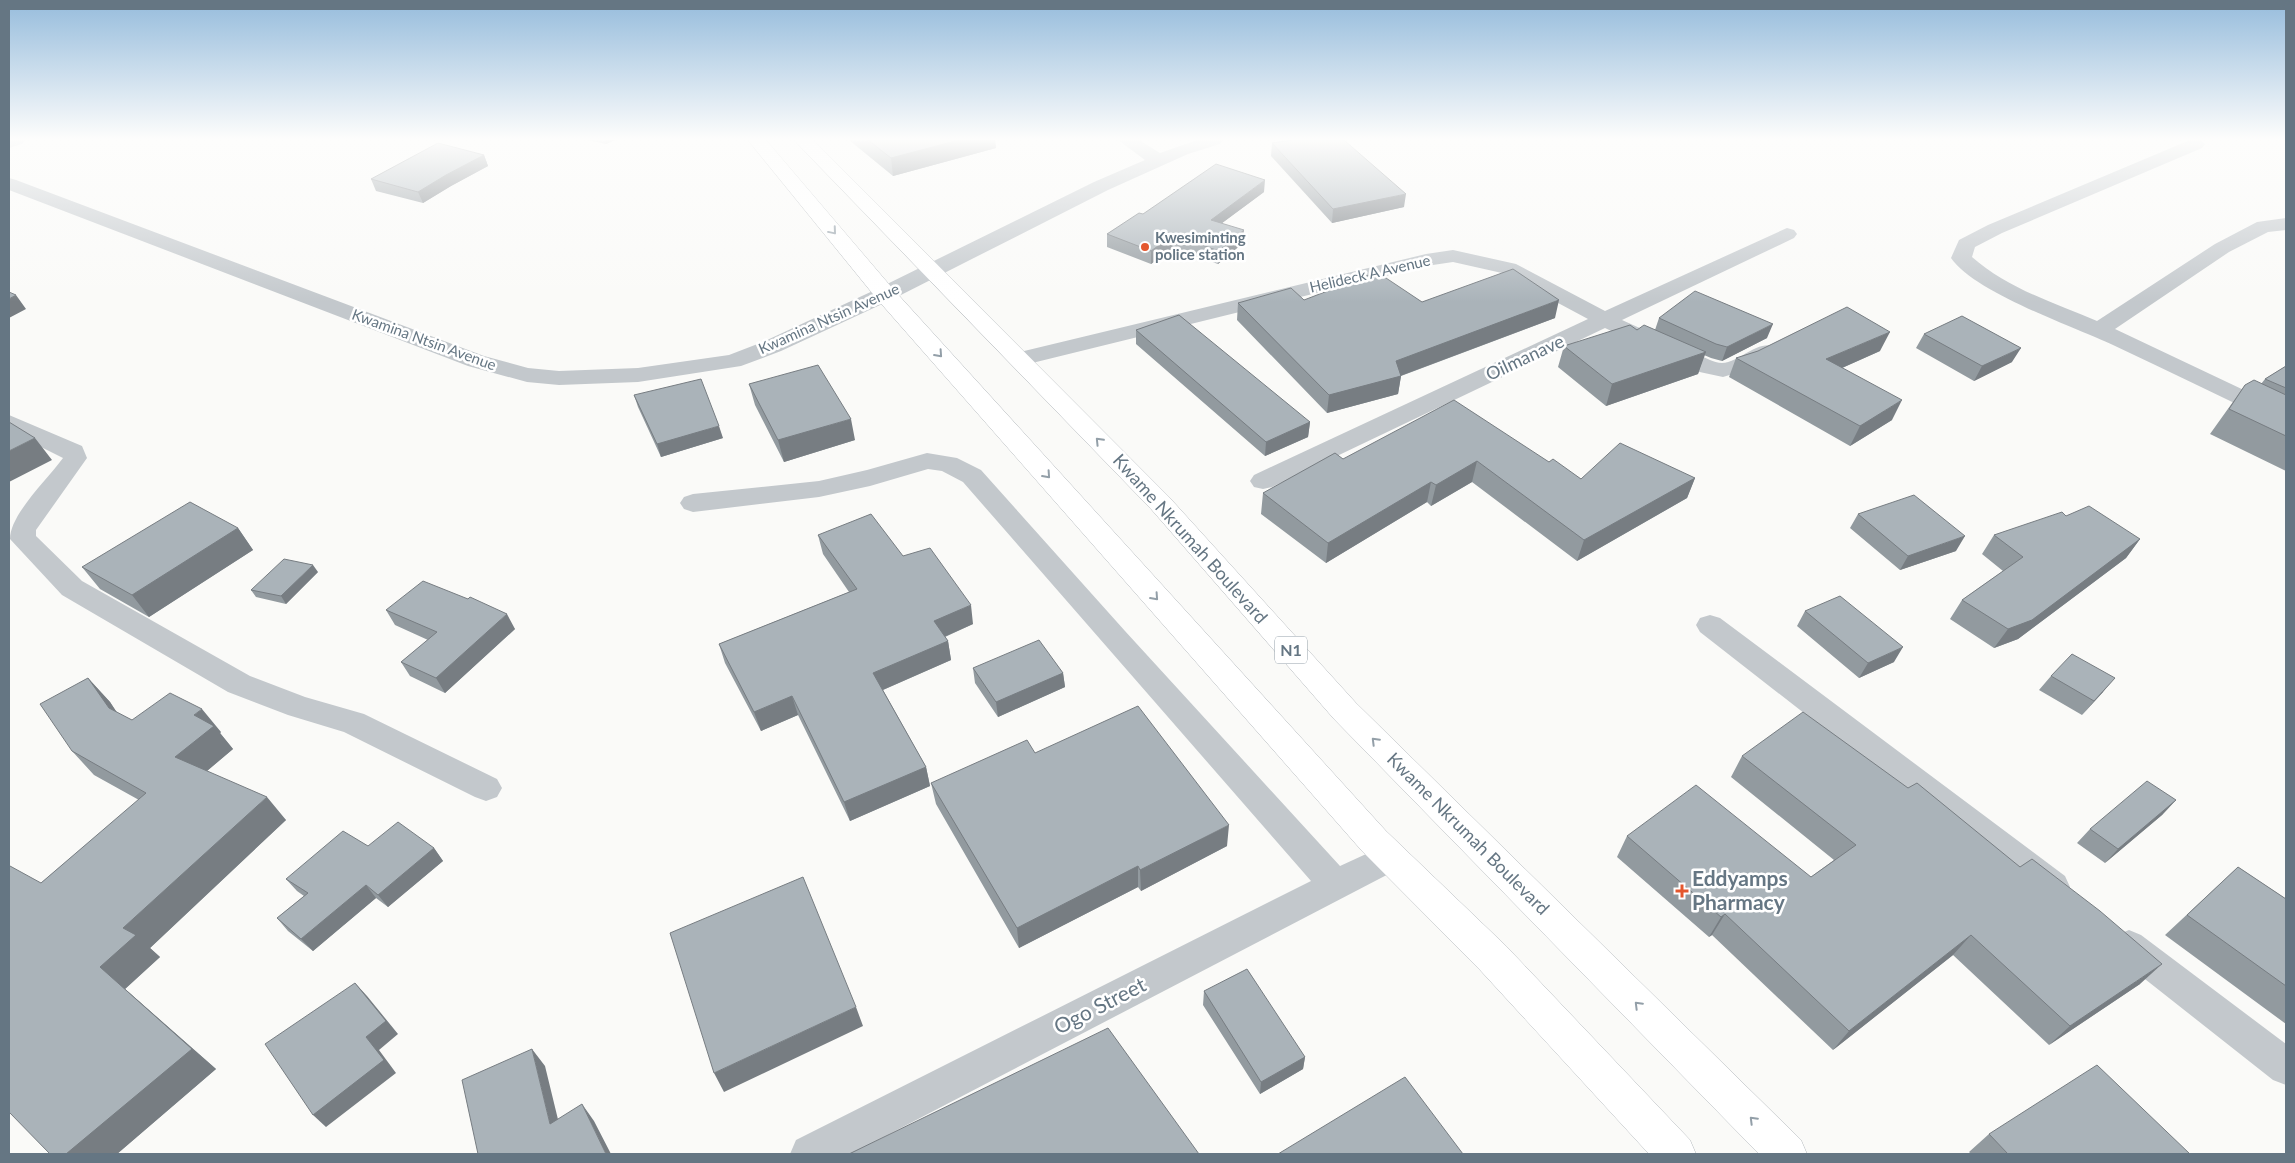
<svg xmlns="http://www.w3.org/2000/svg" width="2295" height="1163" font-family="Lato,sans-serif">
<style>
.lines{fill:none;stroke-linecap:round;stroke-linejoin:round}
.highway-casing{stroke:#b4b9bd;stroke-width:1}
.minor{fill:#c3c8cc;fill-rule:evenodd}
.highway{fill:#fff;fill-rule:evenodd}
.wall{fill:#929a9f}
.shaded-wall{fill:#777d82}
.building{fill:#aab3b9;stroke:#777d82}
.oneway{stroke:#939fa8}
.poi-dot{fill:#e4572e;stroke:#fff;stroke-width:2}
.labels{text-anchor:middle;stroke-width:5;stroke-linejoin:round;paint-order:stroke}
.far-poi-label{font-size:15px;font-weight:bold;fill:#657683;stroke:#fff;text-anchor:start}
.far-street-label{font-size:15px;fill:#657683;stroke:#fff}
.shield{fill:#fff;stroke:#939fa8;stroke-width:1}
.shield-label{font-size:16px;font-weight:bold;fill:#657683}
.street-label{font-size:18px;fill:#657683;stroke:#fff}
.near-poi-label{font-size:21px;font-weight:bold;fill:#657683;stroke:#fff;text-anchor:start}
.near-street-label{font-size:21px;fill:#657683;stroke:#fff}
</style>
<rect width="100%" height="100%" fill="#fafaf8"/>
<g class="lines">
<!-- highway casing -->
<g class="highway-casing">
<path id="highway" d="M 748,140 L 766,140 L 893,289 L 1386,831 L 1506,946 L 1690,1140 L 1696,1154 L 1649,1154 L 1480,970 L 1362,851 L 877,299 Z
M 794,140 L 813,140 L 1169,497 L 1356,703 L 1801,1140 L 1807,1154 L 1759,1154 L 1334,719 L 1151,509 Z"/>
</g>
<!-- minor -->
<path class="minor" d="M 9,140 L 25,140 L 22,144 L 9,148 Z
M 1118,140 L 1139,140 L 1160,153 L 1197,140 L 1223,140 L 1220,144 L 1188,154 L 1108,190 L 893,299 L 781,351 L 741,366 L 638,382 L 559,385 L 527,382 L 468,366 L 9,190 L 9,178 L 16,180 L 484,356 L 528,368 L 559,371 L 638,368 L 729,355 L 765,341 L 877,289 L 1094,182 L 1145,160 Z
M 2190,140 L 2200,140 L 2205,144 L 2202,148 L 2002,233 L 1975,247 L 1972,257 C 2007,288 2054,303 2097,321 L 2215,244 L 2257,222 L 2286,218 L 2286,230 L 2268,232 L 2229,252 L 2115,329 L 2286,410 L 2286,426 L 2278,424 C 2223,398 2169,371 2113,345 C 2073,326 1975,293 1951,258 L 1959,240 L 1988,225 Z
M 1787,228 L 1794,230 L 1797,234 L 1794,238 L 1622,320 L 1710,360 C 1713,361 1718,363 1722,363 C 1741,362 1754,341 1775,346 L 1778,351 L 1775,356 L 1749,369 L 1723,377 L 1695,371 L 1605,328 L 1272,487 L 1263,489 L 1254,487 L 1250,481 L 1254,475 L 1588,319 L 1502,273 L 1453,262 L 1426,266 L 1020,366 L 1012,364 L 1009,359 L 1012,354 L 1020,352 L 1426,254 L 1453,250 L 1516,264 L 1605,311 Z
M 9,415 L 82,446 L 87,458 L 36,530 L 36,536 L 82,581 L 250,676 L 305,697 L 364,714 L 497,779 L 502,788 L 497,797 L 486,801 L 475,797 L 344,732 L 288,715 L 228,692 L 62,595 L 10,539 C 10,514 48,479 63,458 L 9,431 Z
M 927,453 L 957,458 L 981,470 L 1125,631 L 1340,866 L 1390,843 L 1402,847 L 1407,857 L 1402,867 L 851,1154 L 790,1154 L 796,1140 L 1311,881 L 963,482 L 942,471 L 928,469 L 870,486 L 819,497 L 693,512 L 684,509 L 680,503 L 684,497 L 693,494 L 819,481 L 867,470 Z
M 1710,615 L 1720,618 L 2065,876 L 2070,887 L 2065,898 L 2053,902 L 2041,898 L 1700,632 L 1696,625 L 1700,618 Z
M 2129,930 L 2141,935 L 2286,1044 L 2286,1085 L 2273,1080 L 2117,957 L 2111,946 L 2117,935 Z"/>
<!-- highway -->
<use href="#highway" class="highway"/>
</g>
<!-- wall -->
<path class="wall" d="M 587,140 L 615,140 L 606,144 Z
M 849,140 L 995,140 L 996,148 L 893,176 Z
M 1272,143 L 1404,207 L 1332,223 L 1271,156 Z
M 484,155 L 488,166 L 451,186 L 423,203 L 376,191 L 371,179 Z
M 1264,192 L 1222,223 L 1243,243 L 1218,264 L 1173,248 L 1151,264 L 1107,247 L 1107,234 L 1143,214 Z
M 1304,300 L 1422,302 L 1555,318 L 1401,376 L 1398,394 L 1327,413 L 1237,320 L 1238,303 Z
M 1659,318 L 1767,338 L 1722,361 L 1711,358 L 1704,355 L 1698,374 L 1606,406 L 1558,367 L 1564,346 L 1655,330 Z
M 1136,330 L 1310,422 L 1308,437 L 1265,456 L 1136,344 Z
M 1924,334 L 2012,362 L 1974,381 L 1916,348 Z
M 1880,351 L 1842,368 L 1892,420 L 1850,446 L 1729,377 L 1736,358 Z
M 2286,366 L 2286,471 L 2210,434 L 2245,385 L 2261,384 L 2265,379 Z
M 749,384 L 855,440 L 784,462 L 755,405 Z
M 634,395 L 723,438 L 661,457 L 638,407 Z
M 1343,459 L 1549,462 L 1581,479 L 1695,478 L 1687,498 L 1577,561 L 1472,482 L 1431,506 L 1427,502 L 1326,563 L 1261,514 L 1263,493 Z
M 1858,514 L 1956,551 L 1900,570 L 1850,528 Z
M 2066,516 L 2140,539 L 2126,558 L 2018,639 L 1994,648 L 1950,619 L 1962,600 L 2003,571 L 1982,554 L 1994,535 Z
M 238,528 L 253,550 L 149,617 L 100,589 L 82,567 Z
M 818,535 L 903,556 L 973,624 L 945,637 L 948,641 L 951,660 L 883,690 L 926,767 L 930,786 L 850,821 L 798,715 L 761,731 L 725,663 L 719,644 L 849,592 L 823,554 Z
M 318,572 L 286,604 L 256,597 L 251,590 Z
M 468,599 L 515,629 L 445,693 L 410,676 L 401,662 L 428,640 L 395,625 L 386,610 Z
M 1805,611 L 1894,662 L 1859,678 L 1797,626 Z
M 973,668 L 1063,673 L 1065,687 L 998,717 L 975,683 Z
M 2051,676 L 2103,692 L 2082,715 L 2039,690 Z
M 88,678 L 110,702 L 117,713 L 132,720 L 221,732 L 220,733 L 233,749 L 207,771 L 286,820 L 150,948 L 160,957 L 125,989 L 216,1069 L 117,1154 L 50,1154 L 41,883 L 139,800 L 94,775 L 72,751 Z
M 1742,756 L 2140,984 L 2049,1045 L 1953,955 L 1833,1050 L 1712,935 L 1709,937 L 1617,857 L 1627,836 L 1811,877 L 1834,860 L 1731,777 Z
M 931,783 L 1227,846 L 1141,891 L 1138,887 L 1019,948 L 936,804 Z
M 2176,800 L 2162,815 L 2105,863 L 2077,843 L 2090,829 Z
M 368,846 L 434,848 L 443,861 L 388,907 L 376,898 L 313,951 L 288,931 L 277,918 L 304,896 L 297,891 L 286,879 Z
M 2238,867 L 2286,899 L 2286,1024 L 2165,935 Z
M 1204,991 L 1305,1057 L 1303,1069 L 1260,1094 L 1203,1005 Z
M 1989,1134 L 2190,1154 L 1971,1154 L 1969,1152 Z"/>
<!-- shaded-wall -->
<path class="shaded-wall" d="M 605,140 L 615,140 L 606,144 Z
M 959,140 L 995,140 L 996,148 L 893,176 L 891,158 Z
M 484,155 L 488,166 L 451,186 L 423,203 L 418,192 L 446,175 Z
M 1265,180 L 1264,192 L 1210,232 L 1211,220 Z
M 1406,194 L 1404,207 L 1332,223 L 1333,209 Z
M 1244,230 L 1243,243 L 1218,264 L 1219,251 Z
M 1173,235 L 1173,248 L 1151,264 L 1151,251 Z
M 16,295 L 26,309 L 9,318 L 9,299 Z
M 1559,300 L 1555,318 L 1400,376 L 1401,376 L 1398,394 L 1327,413 L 1329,395 L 1396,361 Z
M 1773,324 L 1767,338 L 1722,361 L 1727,347 Z
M 1890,332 L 1880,351 L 1817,379 L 1826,359 Z
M 2021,348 L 2012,362 L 1974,381 L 1982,366 Z
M 1706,352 L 1698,374 L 1606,406 L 1612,384 Z
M 1902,400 L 1892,420 L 1850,446 L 1860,426 Z
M 851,419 L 855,440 L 784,462 L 778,440 Z
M 1310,422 L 1308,437 L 1265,456 L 1266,442 Z
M 719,426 L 723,438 L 661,457 L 657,444 Z
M 35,438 L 52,460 L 9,482 L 9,451 Z
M 1477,461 L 1472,482 L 1431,506 L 1436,485 Z
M 1695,478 L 1687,498 L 1577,561 L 1584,540 Z
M 1431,482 L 1427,502 L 1326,563 L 1328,543 Z
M 238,528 L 253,550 L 149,617 L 132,595 Z
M 1965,536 L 1956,551 L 1900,570 L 1908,556 Z
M 2140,539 L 2126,558 L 2018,639 L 1994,648 L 2008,629 Z
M 313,565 L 318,572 L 286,604 L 281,596 Z
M 971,605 L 973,624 L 937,640 L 934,621 Z
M 507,614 L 515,629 L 445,693 L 436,678 Z
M 948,641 L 951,660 L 878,692 L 873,673 Z
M 1903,647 L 1894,662 L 1859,678 L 1868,663 Z
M 1063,673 L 1065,687 L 998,717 L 996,702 Z
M 88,678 L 110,702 L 130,732 L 109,708 Z
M 2115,678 L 2103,692 L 2082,715 L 2094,701 Z
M 792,696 L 798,715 L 761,731 L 754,712 Z
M 202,709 L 221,732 L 220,733 L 233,749 L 195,781 L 175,757 L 194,715 Z
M 926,767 L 930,786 L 850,821 L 844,802 Z
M 267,797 L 286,820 L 150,948 L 160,957 L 125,989 L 216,1069 L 117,1154 L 66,1154 L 100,967 L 123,928 Z
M 2176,800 L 2162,815 L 2105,863 L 2118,849 Z
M 1229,825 L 1227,846 L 1141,891 L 1140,870 Z
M 434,848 L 443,861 L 388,907 L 378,895 Z
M 1138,866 L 1138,887 L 1019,948 L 1017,928 Z
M 366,885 L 376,898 L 313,951 L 301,939 Z
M 1725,914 L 1712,935 L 1709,937 L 1721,917 Z
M 1971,935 L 1953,955 L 1833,1050 L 1849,1031 Z
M 2162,964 L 2140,984 L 2049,1045 L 2070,1026 Z
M 355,983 L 367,996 L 398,1034 L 379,1050 L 396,1073 L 326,1127 L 313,1115 L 366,1037 Z
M 856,1007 L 863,1026 L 724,1092 L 714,1073 Z
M 532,1049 L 545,1066 L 563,1140 L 550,1124 Z
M 1305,1057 L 1303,1069 L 1260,1094 L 1261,1082 Z
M 582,1104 L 594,1121 L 611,1154 L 606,1154 Z"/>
<!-- building -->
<path class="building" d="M 868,140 L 959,140 L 891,158 Z
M 1292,140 L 1344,140 L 1406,194 L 1333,209 L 1272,143 Z
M 438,143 L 484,155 L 446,175 L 418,192 L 371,179 Z
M 1216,164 L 1265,180 L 1211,220 L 1244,230 L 1219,251 L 1173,235 L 1151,251 L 1107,234 L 1139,213 L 1143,214 Z
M 1513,269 L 1559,300 L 1396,361 L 1401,376 L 1329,395 L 1238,303 L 1291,288 L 1304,300 L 1377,272 L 1422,302 Z
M 1695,291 L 1773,324 L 1727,347 L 1716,344 L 1659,318 Z
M 9,292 L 16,295 L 9,299 Z
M 1847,307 L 1890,332 L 1826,359 L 1902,400 L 1860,426 L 1736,358 L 1758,351 Z
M 1179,315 L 1310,422 L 1266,442 L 1136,330 Z
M 1962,316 L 2021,348 L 1982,366 L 1924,334 Z
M 1630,325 L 1637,330 L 1644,325 L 1706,352 L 1612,384 L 1564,346 Z
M 818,365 L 851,419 L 778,440 L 749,384 Z
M 2286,366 L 2286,388 L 2265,379 Z
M 701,379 L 719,426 L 657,444 L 634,395 Z
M 2254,380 L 2286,395 L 2286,436 L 2229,409 L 2245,385 Z
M 1454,400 L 1549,462 L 1553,459 L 1581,479 L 1620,443 L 1695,478 L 1584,540 L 1477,461 L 1436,485 L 1431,482 L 1328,543 L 1263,493 L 1335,453 L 1343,459 Z
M 9,422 L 35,438 L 9,451 Z
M 1914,495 L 1965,536 L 1908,556 L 1858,514 Z
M 190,502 L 238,528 L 132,595 L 82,567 Z
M 2089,506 L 2140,539 L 2032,620 L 2008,629 L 1962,600 L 2023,557 L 1994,535 L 2062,512 L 2066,516 Z
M 871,514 L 903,556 L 930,548 L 971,605 L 934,621 L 948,641 L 873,673 L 926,767 L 844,802 L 792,696 L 754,712 L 719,644 L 857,589 L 818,535 Z
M 284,559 L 313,565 L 281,596 L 251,590 Z
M 423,581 L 468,599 L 470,597 L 507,614 L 436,678 L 401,662 L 437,632 L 386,610 Z
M 1840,596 L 1903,647 L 1868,663 L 1805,611 Z
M 1039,640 L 1063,673 L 996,702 L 973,668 Z
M 2072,654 L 2115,678 L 2094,701 L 2051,676 Z
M 88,678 L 109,708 L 132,720 L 170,693 L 202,709 L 194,715 L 214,726 L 175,757 L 267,797 L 123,928 L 136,935 L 100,967 L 192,1049 L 66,1154 L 50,1154 L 9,1112 L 9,867 L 10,866 L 41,883 L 146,793 L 72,751 L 40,704 Z
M 1138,706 L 1229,825 L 1140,870 L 1138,866 L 1017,928 L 931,783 L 1027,740 L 1035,753 Z
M 1803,712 L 1908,788 L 1917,783 L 2020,867 L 2032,859 L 2100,911 L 2162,964 L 2070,1026 L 1971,935 L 1849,1031 L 1725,914 L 1721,917 L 1627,836 L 1696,785 L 1811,877 L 1856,845 L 1742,756 Z
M 2147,781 L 2176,800 L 2118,849 L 2090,829 Z
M 398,822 L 434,848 L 378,895 L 366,885 L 301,939 L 277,918 L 308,893 L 286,879 L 343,831 L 368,846 Z
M 2238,867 L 2286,899 L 2286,986 L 2187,915 Z
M 803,877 L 856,1007 L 714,1073 L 670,933 Z
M 1247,969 L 1305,1057 L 1261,1082 L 1204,991 Z
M 355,983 L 386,1021 L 366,1037 L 384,1060 L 313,1115 L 265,1044 Z
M 1108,1028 L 1199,1154 L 849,1154 Z
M 532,1049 L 550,1124 L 582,1104 L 606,1154 L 478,1154 L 462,1080 Z
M 2097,1065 L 2190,1154 L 2008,1154 L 1989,1134 Z
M 1405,1077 L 1463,1154 L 1278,1154 Z"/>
<!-- one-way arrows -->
<defs><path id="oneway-chevron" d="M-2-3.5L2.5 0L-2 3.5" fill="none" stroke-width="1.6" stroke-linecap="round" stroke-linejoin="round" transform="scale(1.25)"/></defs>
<g class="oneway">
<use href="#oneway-chevron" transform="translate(833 231) rotate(50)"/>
<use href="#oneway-chevron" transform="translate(939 354) rotate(48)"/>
<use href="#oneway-chevron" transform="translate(1099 441) rotate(-134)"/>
<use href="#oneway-chevron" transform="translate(1047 475) rotate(48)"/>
<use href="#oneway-chevron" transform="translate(1155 597) rotate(48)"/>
<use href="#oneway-chevron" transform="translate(1375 741) rotate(-135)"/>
<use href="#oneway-chevron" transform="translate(1638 1005) rotate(-135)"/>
<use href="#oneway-chevron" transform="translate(1753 1120) rotate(-135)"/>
</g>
<!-- sky -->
<linearGradient id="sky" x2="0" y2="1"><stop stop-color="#96bcdc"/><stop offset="0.46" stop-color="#fdfdfc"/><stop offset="1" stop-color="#fdfdfc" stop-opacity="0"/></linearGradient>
<rect width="2295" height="302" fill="url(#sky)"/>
<!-- markers -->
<g class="poi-dot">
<circle cx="1145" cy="247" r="5"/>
<path d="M1679.5 883.5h5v5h5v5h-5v5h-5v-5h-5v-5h5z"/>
</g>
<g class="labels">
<!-- far-poi labels -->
<g class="far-poi-label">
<text x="1155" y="243">Kwesiminting<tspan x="1155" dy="17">police station</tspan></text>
</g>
<!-- far-street labels -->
<g class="far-street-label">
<text transform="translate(1370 274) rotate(-13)" y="5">Helideck A Avenue</text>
<text transform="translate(829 319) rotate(-24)" y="5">Kwamina Ntsin Avenue</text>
<text transform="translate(424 340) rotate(20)" y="5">Kwamina Ntsin Avenue</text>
</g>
<!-- shield labels -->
<rect class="shield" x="1275" y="636.5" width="32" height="27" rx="4"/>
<g class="shield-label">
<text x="1291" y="656">N1</text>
</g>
<!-- street labels -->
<g class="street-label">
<text transform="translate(1525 358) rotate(-25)" y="6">Oilmanave</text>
<text transform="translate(1190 539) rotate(48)" y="6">Kwame Nkrumah Boulevard</text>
<text transform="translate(1468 834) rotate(45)" y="6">Kwame Nkrumah Boulevard</text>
</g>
<!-- near-poi labels -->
<g class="near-poi-label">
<text x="1692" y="886">Eddyamps<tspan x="1692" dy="24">Pharmacy</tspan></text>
</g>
<!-- near-street labels -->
<g class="near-street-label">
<text transform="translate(1100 1006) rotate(-27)" y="7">Ogo Street</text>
</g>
</g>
<!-- border -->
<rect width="2295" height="1163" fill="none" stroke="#657683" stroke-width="20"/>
</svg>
